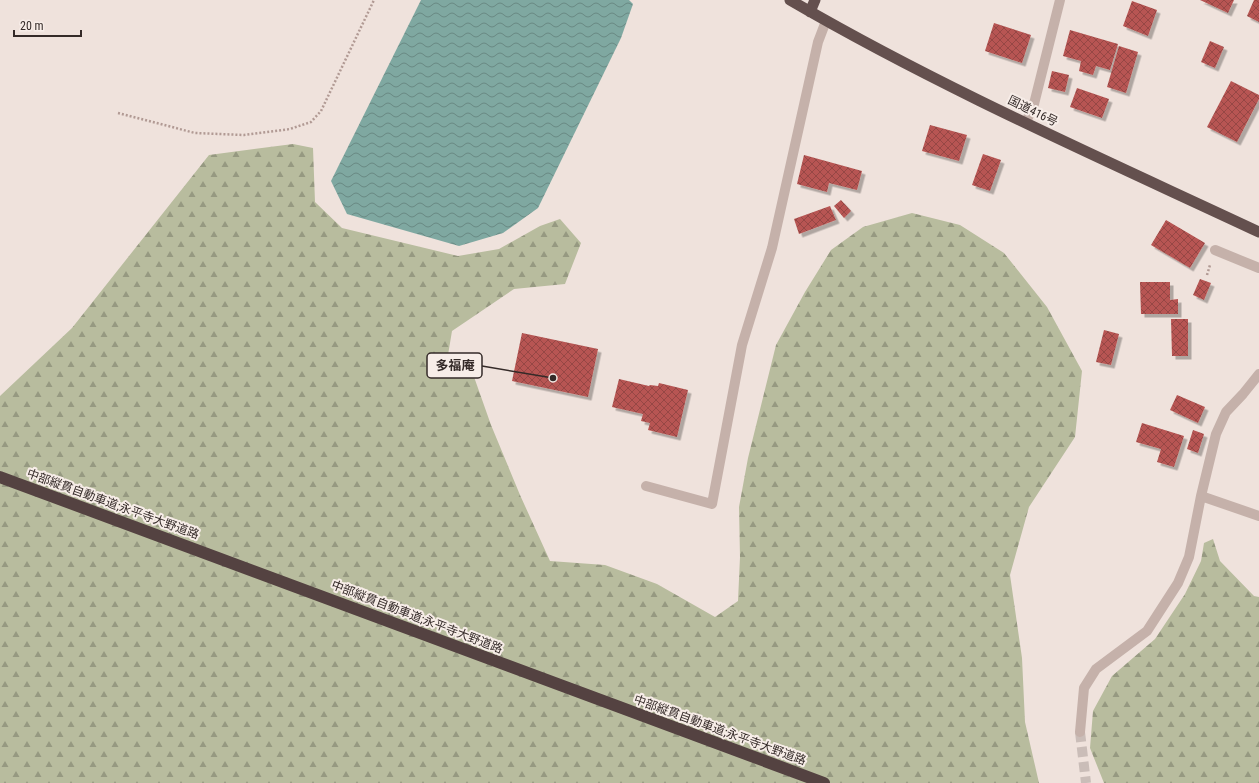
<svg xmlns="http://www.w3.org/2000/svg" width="1259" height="783" font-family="'Roboto Condensed','Noto Sans JP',sans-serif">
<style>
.forest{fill:url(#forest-firs)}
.water{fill:url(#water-waves)}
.building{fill:url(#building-cross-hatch);filter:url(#shadow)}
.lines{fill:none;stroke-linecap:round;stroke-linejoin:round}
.minor-tunnel{stroke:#cabdb8;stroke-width:10;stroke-dasharray:10 5;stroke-linecap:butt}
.path{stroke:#b19a94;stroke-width:2.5;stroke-dasharray:2 2;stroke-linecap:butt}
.minor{stroke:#c5b1aa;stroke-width:10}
.trunk{stroke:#64504e;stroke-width:11}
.motorway{stroke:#544241;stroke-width:12}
.labels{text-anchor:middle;stroke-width:4;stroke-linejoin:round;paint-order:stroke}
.street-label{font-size:12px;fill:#342a28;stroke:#f7ede8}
.leader{fill:none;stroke:#342a28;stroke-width:1.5}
.callout-dot{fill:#342a28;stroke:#f7ede8;stroke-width:1.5}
.callout{fill:#f7ede8;stroke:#342a28;stroke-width:1.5}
.callout-label{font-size:13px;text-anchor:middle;font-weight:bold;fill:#342a28}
</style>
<defs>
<pattern id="forest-firs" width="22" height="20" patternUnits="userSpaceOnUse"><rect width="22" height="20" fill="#b8bc9e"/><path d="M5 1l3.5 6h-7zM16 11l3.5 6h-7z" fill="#969981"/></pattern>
<pattern id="water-waves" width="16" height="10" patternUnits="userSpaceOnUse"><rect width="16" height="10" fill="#7fa8a1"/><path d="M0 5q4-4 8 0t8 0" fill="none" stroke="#698983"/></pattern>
<pattern id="building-cross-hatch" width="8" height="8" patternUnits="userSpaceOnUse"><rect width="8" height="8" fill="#b75552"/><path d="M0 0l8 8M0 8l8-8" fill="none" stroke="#964744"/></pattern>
<filter id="shadow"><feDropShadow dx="3.5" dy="3.5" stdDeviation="0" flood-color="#0004"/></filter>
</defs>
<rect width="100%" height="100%" fill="#efe2dc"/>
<!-- forest -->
<path class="forest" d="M 293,144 L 313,148 L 315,202 L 342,228 L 458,256 L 499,249 L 540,226 L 560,219 L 581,243 L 565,284 L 514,289 L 452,331 L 448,355 L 473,374 L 491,425 L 520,495 L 550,561 L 605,565 L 657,584 L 715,617 L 738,601 L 740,557 L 739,507 L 748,458 L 776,345 L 805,292 L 831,250 L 863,227 L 912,213 L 960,225 L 1004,253 L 1047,307 L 1082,371 L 1075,437 L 1029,507 L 1010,575 L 1022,658 L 1025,722 L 1039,783 L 0,783 L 0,396 L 72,328 L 209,155 Z
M 1213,539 L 1220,561 L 1254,596 L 1259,597 L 1259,783 L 1104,783 L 1090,748 L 1093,711 L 1112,676 L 1155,639 L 1185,594 L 1201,561 L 1204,543 Z"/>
<!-- water -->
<path class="water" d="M 421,0 L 629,0 L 633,4 L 621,38 L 538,208 L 503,233 L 459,246 L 347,214 L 331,181 Z"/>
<!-- building -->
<path class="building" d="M 1200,0 L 1234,0 L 1228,13 Z
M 1254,0 L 1259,0 L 1259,22 L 1247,16 Z
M 1132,1 L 1157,10 L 1148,36 L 1123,26 Z
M 994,23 L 1031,35 L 1022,63 L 985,51 Z
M 1070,30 L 1118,44 L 1110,70 L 1096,66 L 1093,75 L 1079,71 L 1081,61 L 1063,56 Z
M 1210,41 L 1224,47 L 1215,68 L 1201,62 Z
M 1119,46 L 1138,52 L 1126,93 L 1107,87 Z
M 1052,71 L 1069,75 L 1065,92 L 1048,88 Z
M 1231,81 L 1259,95 L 1259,99 L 1237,142 L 1207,127 Z
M 1077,88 L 1109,99 L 1102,118 L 1070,107 Z
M 930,125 L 967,135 L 959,161 L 922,151 Z
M 983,154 L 1001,160 L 990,191 L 972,185 Z
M 804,155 L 862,171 L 857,190 L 829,183 L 827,192 L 797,184 Z
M 841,200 L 851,211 L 844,218 L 834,206 Z
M 830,206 L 836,220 L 799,234 L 794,219 Z
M 1166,220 L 1205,243 L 1190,268 L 1151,245 Z
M 1200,279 L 1211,283 L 1204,300 L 1193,295 Z
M 1140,282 L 1170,282 L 1170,300 L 1178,299 L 1178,314 L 1141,314 Z
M 1171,319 L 1188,319 L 1188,356 L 1172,356 Z
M 1104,330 L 1119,334 L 1111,365 L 1096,362 Z
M 522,333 L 598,349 L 588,397 L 512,381 Z
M 619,379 L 649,386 L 650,385 L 658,386 L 659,383 L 688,390 L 677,437 L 648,430 L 650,423 L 641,421 L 643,414 L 612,407 Z
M 1177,395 L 1205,407 L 1198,423 L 1170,410 Z
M 1142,423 L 1184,436 L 1174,467 L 1157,462 L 1161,449 L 1136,442 Z
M 1193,430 L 1204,434 L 1198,453 L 1187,449 Z"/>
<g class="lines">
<!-- minor-tunnel -->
<path class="minor-tunnel" d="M 1080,732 L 1086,783"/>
<!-- path -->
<path class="path" d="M 118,113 L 195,133 L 244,135 L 290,129 L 311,122 L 321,111 L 374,0
M 1207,275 L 1210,265"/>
<!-- minor -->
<path class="minor" d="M 1026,122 L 1034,104 L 1060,0
M 1215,250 L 1259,268
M 646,486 L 712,504 L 742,345 L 772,248 L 818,42 L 826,21
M 1201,496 L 1259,516
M 1080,732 L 1084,688 L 1096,669 L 1147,631 L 1178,583 L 1189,557 L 1201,496 L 1216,434 L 1226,412 L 1243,394 L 1259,374"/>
<!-- trunk -->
<path class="trunk" d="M 790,0 C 941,88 1101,158 1259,232
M 810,12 L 815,0"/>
<!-- motorway -->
<path class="motorway" d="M 0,477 L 824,783"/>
</g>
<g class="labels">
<!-- street labels -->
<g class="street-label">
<text transform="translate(1033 111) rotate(26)" y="4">国道416号</text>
<text transform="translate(113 504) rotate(20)" y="4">中部縦貫自動車道;永平寺大野道路</text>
<text transform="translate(417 617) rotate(21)" y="4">中部縦貫自動車道;永平寺大野道路</text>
<text transform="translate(720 730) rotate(20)" y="4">中部縦貫自動車道;永平寺大野道路</text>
</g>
</g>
<!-- callouts -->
<path class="leader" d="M553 378L482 366"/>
<circle class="callout-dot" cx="553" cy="378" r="4"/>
<rect class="callout" x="427" y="353" width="55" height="25" rx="4"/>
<g class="callout-label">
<text x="455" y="370">多福庵</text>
</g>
<!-- scale -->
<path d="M14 30v6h67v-6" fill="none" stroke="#342a28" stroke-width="2"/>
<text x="20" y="30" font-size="12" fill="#342a28" stroke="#f7ede8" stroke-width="3" paint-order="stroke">20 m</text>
</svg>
